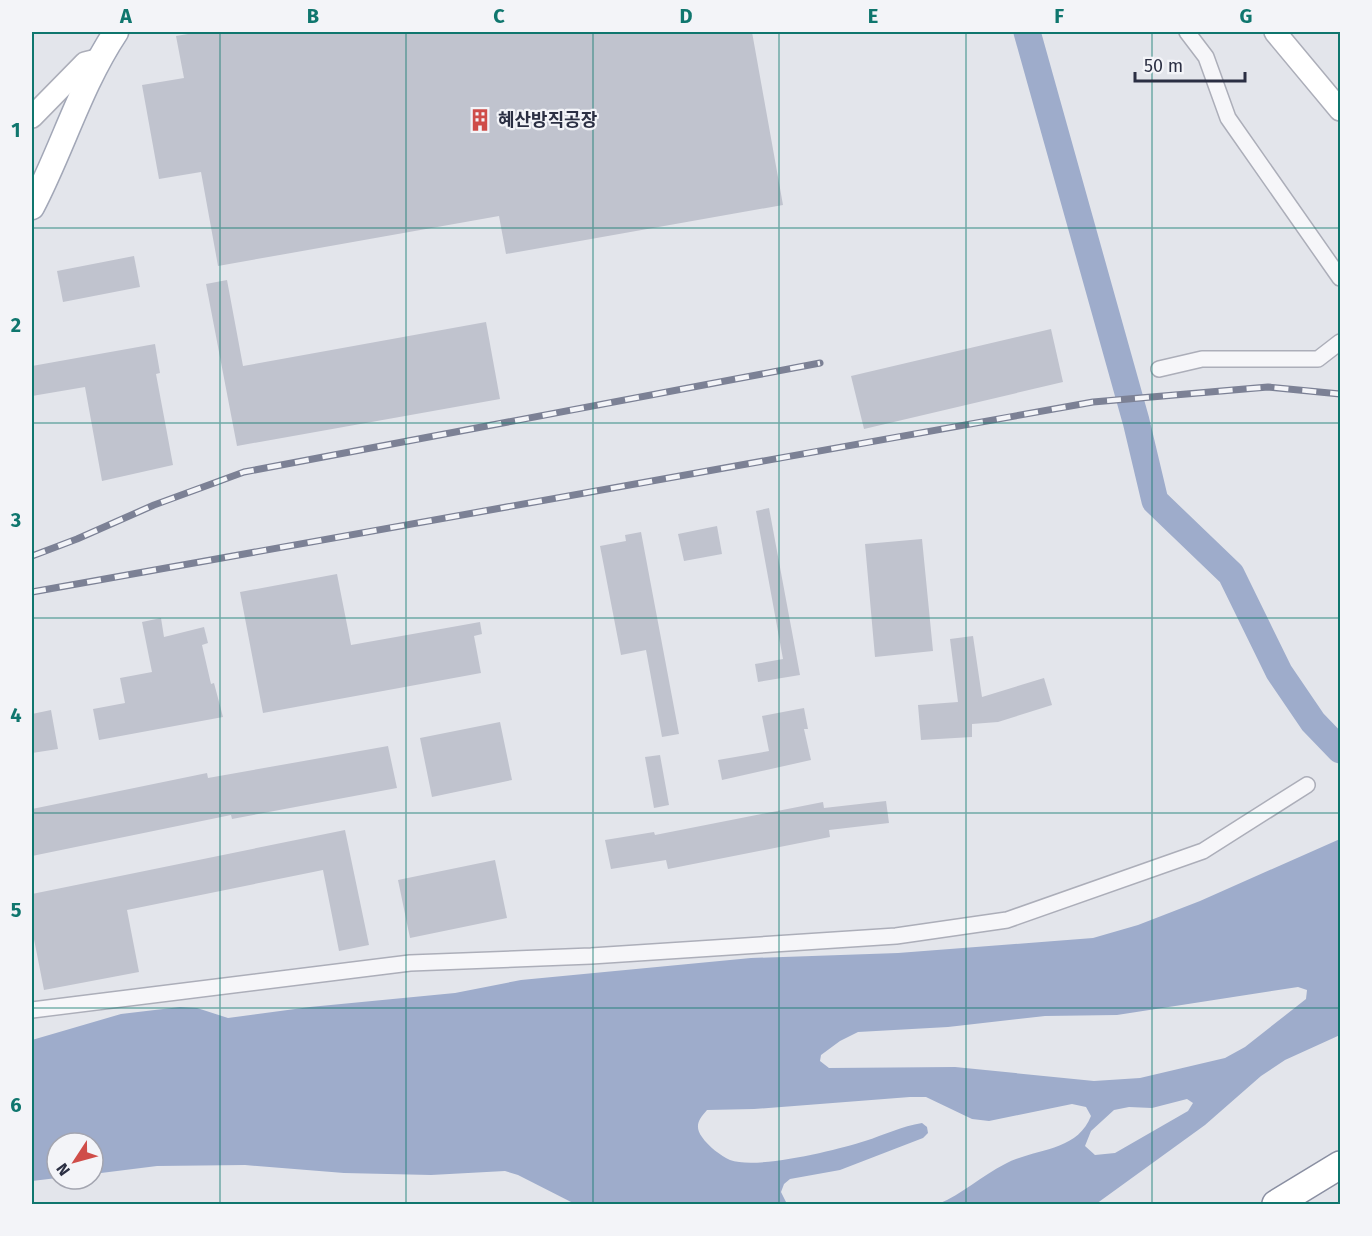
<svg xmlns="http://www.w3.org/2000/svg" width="1372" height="1236" font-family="'Fira Sans','Noto Sans KR',sans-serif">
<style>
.water{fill:#9eaccb;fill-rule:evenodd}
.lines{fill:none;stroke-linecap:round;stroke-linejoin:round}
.river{stroke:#9eaccb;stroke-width:27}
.building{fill:#c0c3ce}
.street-casing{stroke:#acaeb9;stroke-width:18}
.secondary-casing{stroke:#acaeb9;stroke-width:24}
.primary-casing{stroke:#a2a7b7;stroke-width:27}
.highway-casing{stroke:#8a8fa2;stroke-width:30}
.street{stroke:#f6f6f9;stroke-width:15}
.secondary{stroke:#fff;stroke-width:21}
.primary{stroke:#fff;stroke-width:24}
.highway{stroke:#fff;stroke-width:27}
.rail-casing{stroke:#7c8195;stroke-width:7}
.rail{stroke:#f3f4f8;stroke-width:4.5;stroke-dasharray:14;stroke-linecap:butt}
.grid{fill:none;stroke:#0f766e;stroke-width:1.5;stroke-opacity:0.55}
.labels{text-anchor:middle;stroke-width:4.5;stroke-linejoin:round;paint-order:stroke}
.poi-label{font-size:18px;font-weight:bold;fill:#2b2f43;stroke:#f3f4f8;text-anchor:start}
.neatline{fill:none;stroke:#0f766e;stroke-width:2}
.grid-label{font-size:20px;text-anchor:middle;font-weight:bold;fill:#0f766e}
</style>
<rect width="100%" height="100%" fill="#e3e5eb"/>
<!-- water -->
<path class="water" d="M 1340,839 L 1340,1035 L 1285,1060 L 1261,1076 L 1205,1125 L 1096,1204 L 938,1204 C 963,1194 981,1176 1005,1164 C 1035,1148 1077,1152 1091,1116 L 1086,1107 L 1072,1104 L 989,1121 L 972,1119 L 926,1097 L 910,1097 L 754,1109 L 707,1110 C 699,1119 694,1126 702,1137 C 708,1146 721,1156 730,1160 C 757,1170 837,1150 865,1141 C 884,1135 902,1126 922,1123 L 927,1127 L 928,1133 L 923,1138 L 840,1170 L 790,1179 L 784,1184 L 781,1192 L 787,1204 L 575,1204 L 518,1175 L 505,1171 L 431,1175 L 344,1173 L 245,1165 L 157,1166 L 93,1174 L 93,1143 L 57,1143 L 57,1178 L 32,1181 L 32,1040 L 121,1014 L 180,1007 L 197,1008 L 228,1018 L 310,1007 L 455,993 L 521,980 L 751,958 L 898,953 L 1093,938 L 1138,925 L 1200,901 ZM 1298,987 L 1307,990 L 1306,999 L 1245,1047 L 1225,1058 L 1140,1078 L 1094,1081 L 955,1067 L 829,1068 L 820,1061 L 821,1055 L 840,1041 L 858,1032 L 948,1027 L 1045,1016 L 1117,1015 ZM 1187,1099 L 1193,1103 L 1188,1111 L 1115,1153 L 1095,1155 L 1085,1146 L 1091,1131 L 1114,1110 L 1129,1107 L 1152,1108 Z"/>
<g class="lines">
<!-- river -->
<path class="river" d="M 1027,32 L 1136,421 L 1155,501 L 1231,574 L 1279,672 L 1313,722 L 1340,750"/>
</g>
<!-- building -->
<path class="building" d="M 200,32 L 752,32 L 783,205 L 506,254 L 499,216 L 218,266 L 201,172 L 159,179 L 142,85 L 184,78 L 176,36 Z
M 134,256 L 140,287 L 63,302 L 57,271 Z
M 227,280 L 243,366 L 486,322 L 500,399 L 237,446 L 206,284 Z
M 1051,329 L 1063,382 L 864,429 L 851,376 Z
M 155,344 L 160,373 L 156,374 L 173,465 L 102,481 L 85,387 L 32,396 L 32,366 Z
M 769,508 L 800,675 L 758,682 L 755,664 L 783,659 L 756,511 Z
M 717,526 L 722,554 L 684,561 L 678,534 Z
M 641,532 L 679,734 L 662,737 L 646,650 L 621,655 L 600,546 L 626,541 L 625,535 Z
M 922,539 L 933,651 L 875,657 L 865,544 Z
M 337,574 L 351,645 L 480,622 L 482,634 L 474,636 L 481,673 L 263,713 L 240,592 Z
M 161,618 L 164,637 L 204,627 L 208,643 L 202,645 L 211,684 L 214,683 L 223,717 L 99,740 L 93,709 L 125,703 L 120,678 L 152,672 L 142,622 Z
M 973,636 L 982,697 L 1044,678 L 1052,705 L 998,722 L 972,724 L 972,737 L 921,740 L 918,705 L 958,702 L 950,639 Z
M 804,708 L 808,729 L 804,729 L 811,760 L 722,780 L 718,760 L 769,751 L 762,716 Z
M 51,710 L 58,749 L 32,753 L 32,714 Z
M 500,722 L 512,780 L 432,797 L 420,738 Z
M 388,746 L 397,788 L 232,819 L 231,815 L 32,856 L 32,809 L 207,773 L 208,778 Z
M 660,755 L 669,805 L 654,808 L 645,757 Z
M 886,801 L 889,823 L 829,830 L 830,837 L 668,869 L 666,860 L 611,869 L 605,840 L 654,832 L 655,835 L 823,802 L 824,808 Z
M 345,830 L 369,945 L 339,951 L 323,870 L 127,910 L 139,972 L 44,990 L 32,929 L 32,894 Z
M 495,860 L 507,918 L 410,938 L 398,880 Z"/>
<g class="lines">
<!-- street casing -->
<g class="street-casing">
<path id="street" d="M 1187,32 L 1206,57 L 1228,118 L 1340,278
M 1159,369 L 1202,359 L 1318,359 L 1340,342
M 32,1010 L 410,963 L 591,956 L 896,936 L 1007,920 L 1203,851 L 1307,785"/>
</g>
<!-- secondary casing -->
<g class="secondary-casing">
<path id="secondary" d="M 1275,32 L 1340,110
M 32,117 L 85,63 L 97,60"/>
</g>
<!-- primary casing -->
<g class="primary-casing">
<path id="primary" d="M 32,207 C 62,150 80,86 116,32"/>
</g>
<!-- highway casing -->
<g class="highway-casing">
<path id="highway" d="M 1276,1204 L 1340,1165"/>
</g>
<!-- street -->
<use href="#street" class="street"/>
<!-- secondary -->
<use href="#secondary" class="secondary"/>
<!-- primary -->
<use href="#primary" class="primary"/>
<!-- highway -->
<use href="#highway" class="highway"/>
<!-- rail casing -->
<g class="rail-casing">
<path id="rail" d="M 32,556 L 77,539 L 154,505 L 244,472 L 820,363
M 32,592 L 1093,402 L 1268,387 L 1340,394"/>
</g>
<!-- rail -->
<use href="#rail" class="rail"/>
</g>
<!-- grid -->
<path class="grid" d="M 220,32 L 220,1204M 406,32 L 406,1204M 593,32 L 593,1204M 779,32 L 779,1204M 966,32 L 966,1204M 1152,32 L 1152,1204M 32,228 L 1340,228M 32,423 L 1340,423M 32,618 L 1340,618M 32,813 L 1340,813M 32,1008 L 1340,1008"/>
<!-- icons -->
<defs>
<g id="building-bare" transform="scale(1.8)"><path d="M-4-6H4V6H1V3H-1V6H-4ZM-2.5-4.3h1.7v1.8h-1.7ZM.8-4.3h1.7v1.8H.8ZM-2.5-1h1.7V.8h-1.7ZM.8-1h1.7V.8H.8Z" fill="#cf4d49" stroke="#f3f4f8" stroke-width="2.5" paint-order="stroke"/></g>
</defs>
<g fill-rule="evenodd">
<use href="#building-bare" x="480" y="120"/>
</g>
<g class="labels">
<!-- poi labels -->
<g class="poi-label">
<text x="498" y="126">혜산방직공장</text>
</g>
</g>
<!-- border -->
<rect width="1372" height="1236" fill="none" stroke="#f3f4f8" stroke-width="66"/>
<!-- north arrow -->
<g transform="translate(75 1161) rotate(234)"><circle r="28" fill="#f3f4f8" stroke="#a3a5b0" stroke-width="1.5"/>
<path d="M0-4.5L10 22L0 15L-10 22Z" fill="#cf4d49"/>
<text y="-9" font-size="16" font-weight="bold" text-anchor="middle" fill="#2b2f43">N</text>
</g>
<!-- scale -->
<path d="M1135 72v9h110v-9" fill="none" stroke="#2b2f43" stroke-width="3"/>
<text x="1144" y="72" font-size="18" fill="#2b2f43" stroke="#f3f4f8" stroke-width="4.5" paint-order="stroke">50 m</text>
<rect x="33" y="33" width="1306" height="1170" class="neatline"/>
<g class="grid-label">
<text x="126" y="23">A</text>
<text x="313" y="23">B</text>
<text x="499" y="23">C</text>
<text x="686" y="23">D</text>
<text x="873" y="23">E</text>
<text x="1059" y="23">F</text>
<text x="1246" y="23">G</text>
<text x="16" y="137">1</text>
<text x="16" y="332">2</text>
<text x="16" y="527">3</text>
<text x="16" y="722">4</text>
<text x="16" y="917">5</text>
<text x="16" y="1112">6</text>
</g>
</svg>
